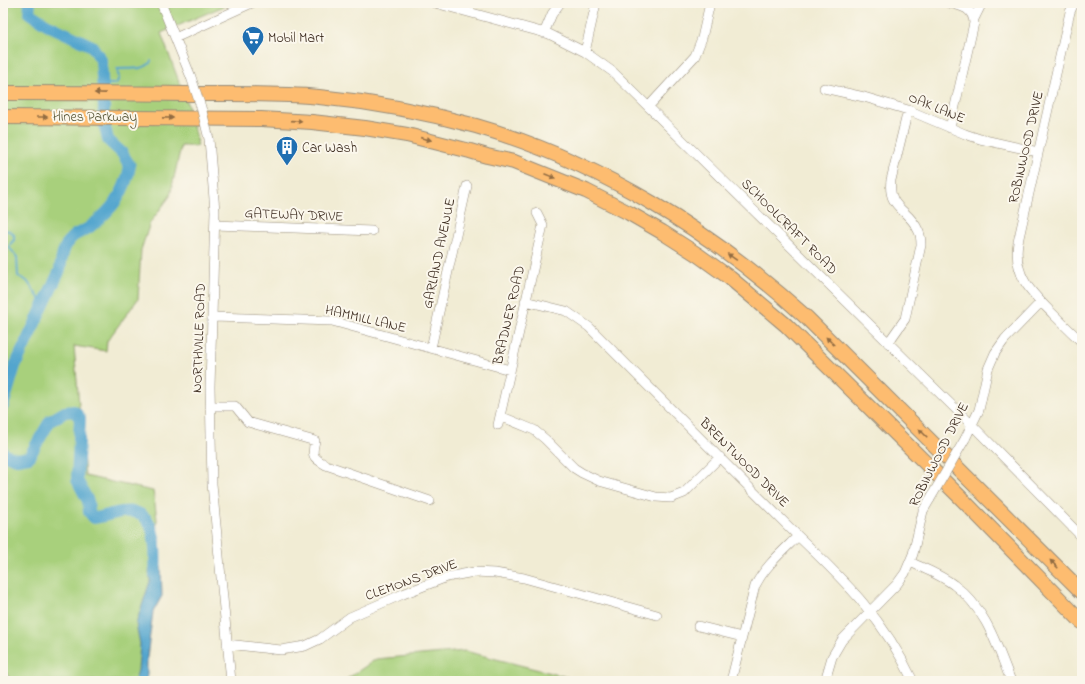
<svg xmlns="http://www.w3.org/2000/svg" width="1085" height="684" font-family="'Indie Flower',sans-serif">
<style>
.green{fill:#a8d07b;stroke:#727d4c}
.water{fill:#53a5ce;stroke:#476876}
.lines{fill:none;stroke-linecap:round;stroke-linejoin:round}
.stream{stroke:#53a5ce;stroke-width:2}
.river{stroke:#53a5ce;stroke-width:12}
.minor-casing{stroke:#968b79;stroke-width:10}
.highway-casing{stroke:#968b79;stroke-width:16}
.minor{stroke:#fff;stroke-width:9}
.highway{stroke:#fdbc70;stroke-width:14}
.minor-bridge-casing{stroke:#968b79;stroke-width:10;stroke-linecap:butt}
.minor-bridge{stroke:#fff;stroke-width:9}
.oneway{fill:#926c43}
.labels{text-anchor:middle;stroke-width:4;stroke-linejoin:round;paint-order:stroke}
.poi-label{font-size:14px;fill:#3b2a1e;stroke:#fbf7ec;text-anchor:start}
.street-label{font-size:14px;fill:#3b2a1e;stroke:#fbf7ec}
.park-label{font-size:14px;fill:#565435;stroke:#fbf7ec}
</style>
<rect width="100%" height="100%" fill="#fbf7ec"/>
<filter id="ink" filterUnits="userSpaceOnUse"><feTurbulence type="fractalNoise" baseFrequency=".025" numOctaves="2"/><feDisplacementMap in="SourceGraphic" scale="8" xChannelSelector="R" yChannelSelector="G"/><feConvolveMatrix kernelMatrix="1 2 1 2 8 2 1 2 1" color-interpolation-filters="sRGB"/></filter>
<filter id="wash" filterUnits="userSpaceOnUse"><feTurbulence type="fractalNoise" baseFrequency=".012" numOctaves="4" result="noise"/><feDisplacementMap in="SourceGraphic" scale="16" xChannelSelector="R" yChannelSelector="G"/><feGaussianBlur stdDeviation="0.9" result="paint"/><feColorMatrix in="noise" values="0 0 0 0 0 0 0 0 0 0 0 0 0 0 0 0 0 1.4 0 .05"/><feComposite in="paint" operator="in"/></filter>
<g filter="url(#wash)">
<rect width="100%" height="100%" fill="#f1ecd4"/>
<!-- green -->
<path class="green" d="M 3,3 L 231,3 L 161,33 L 188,106 L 198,146 L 181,146 L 170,196 L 150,223 L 141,250 L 138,299 L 107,341 L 106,351 L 74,346 L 85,476 L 153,491 L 157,519 L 145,681 L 3,681 Z
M 465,651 L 582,681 L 344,681 L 376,659 Z"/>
<!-- water -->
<path class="water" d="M 155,559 L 161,567 L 162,596 L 153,612 L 147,657 L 147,681 L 135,681 L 138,670 L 140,644 L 136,624 L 150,581 L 149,571 Z"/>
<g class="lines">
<!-- stream -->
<path class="stream" d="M 102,84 L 116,84 L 119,78 L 117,69 C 127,68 147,71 151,61
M 3,230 L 10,231 L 14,235 L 14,240 L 11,243 L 9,247 L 17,257 L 18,276 L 27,281 L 44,305"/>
<!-- river -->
<path class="river" d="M 3,406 L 15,366 L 60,270 C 61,259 64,242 75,235 C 80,232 87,230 91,226 C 113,209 125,193 130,166 L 122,153 L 108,140 L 103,119 L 104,108 L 101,60 L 92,46 L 48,25 L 29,13 L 30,3
M 3,452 L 5,455 L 17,459 L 29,457 L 50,421 L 65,412 L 74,411 L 80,418 L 77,480 L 88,501 L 89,512 L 94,518 C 104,517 112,513 122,512 C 159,506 156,551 155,575"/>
</g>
</g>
<g filter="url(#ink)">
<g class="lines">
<!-- minor casing -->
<g class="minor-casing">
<path id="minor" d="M 161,3 L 191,77
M 435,3 L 549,34 L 585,52 L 613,72 L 972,425 L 1082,537
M 949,3 C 962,6 973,8 974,23 L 950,128
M 1074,3 L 1070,12 L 1018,242 C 1013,276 1031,292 1053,314 C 1062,323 1072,333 1082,342
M 974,19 L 980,7 L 981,3
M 544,33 L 552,14 L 560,3
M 175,38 L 252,3
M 585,52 L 596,3
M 824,88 L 864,97 L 908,110 L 965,134 L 980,139 L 1038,152
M 649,106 L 695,56 L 702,38 L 710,3
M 209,139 L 215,211 L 210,387 L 212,484 L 231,681
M 215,225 L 372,231
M 525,301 L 566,311 L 589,327 L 798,536 C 846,582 884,619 913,681
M 213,317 L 332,321 L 510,370
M 888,343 L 905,319 L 921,245 C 921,240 921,235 918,230 C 909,209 887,209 891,180 L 908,110
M 431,348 L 467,186
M 210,406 L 235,406 L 248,422 L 315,441 C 311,456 313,458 326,465 L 430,501
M 500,416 L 534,430 L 545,439 L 574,468 L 582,473 L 599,481 L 656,497 L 671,498 L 684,493 L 720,457
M 498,425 L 543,225 L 537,213
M 965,439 L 979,410 L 988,369 L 995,353 L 1005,339 L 1041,302
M 910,562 C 925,569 941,575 954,585 C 986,608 997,646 1011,681
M 698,626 L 742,637
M 227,644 L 281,650 L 305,646 L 320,639 L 350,617 L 403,594 L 447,577 L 474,572 L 495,573 L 524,578 L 657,615
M 3,674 L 7,681
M 731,681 L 755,586 C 765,566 783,551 798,536
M 825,681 L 832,657 L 842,640 L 897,584 L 905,573 L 913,554 L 923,511 L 930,499"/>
</g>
<!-- highway casing -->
<g class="highway-casing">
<path id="highway" d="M 3,93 C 66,93 130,93 193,94 C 235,94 277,93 319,97 C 372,102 425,112 476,126 C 598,161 714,233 807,318 L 1082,592
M 3,117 L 261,119 L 312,122 L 365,128 L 407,135 L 470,151 L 487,156 L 514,162 L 586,191 L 629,213 L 662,232 L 698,255 L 730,278 L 786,325 L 959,496 L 1082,622"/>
</g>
<!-- minor -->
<use href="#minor" class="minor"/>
<!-- highway -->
<use href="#highway" class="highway"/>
<!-- minor-bridge casing -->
<g class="minor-bridge-casing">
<path id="minor-bridge" d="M 191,77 L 201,107 L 209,139
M 930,499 L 965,439"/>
</g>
<!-- minor-bridge -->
<use href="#minor-bridge" class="minor-bridge"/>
</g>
<!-- one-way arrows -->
<defs><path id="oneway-solid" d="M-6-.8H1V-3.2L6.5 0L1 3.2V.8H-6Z"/></defs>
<g class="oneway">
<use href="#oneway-solid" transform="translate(100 93) rotate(-179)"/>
<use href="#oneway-solid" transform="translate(42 117)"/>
<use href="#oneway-solid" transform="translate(168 118) rotate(1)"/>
<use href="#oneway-solid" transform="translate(297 121) rotate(4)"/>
<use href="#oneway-solid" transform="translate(426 139) rotate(13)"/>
<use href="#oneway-solid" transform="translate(550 176) rotate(22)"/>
<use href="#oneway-solid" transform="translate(732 257) rotate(-145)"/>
<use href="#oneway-solid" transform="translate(830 341) rotate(-135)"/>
<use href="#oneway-solid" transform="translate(923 433) rotate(-135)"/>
<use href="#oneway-solid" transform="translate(1054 564) rotate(-135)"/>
</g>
</g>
<!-- icons -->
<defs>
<g id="supermarket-pin" transform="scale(1.15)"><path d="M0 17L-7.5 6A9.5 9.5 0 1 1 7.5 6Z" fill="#1f6fb2" stroke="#fbf7ec"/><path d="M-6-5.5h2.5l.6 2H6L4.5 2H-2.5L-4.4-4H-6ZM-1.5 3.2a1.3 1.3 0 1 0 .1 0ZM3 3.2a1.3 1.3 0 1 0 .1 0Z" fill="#fff"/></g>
<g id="building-pin" transform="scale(1.15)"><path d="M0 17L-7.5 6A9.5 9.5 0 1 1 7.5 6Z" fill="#1f6fb2" stroke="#fbf7ec"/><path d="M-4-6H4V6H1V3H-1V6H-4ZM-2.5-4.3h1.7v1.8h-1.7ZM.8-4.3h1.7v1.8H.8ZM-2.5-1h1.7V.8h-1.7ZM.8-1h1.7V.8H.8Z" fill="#fff"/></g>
</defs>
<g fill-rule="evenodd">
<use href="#supermarket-pin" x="253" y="37"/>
<use href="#building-pin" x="287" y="147"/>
</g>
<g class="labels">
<!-- poi labels -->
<g class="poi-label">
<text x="268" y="42">Mobil Mart</text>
<text x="302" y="152">Car Wash</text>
</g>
<!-- street labels -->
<g class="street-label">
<text transform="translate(937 107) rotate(22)" y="5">OAK LANE</text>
<text transform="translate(1025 147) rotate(-77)" y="5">ROBINWOOD DRIVE</text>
<text transform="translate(294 214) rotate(2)" y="5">GATEWAY DRIVE</text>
<text transform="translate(790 226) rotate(45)" y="5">SCHOOLCRAFT ROAD</text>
<text transform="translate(438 253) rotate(-78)" y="5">GARLAND AVENUE</text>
<text transform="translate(508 315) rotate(-77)" y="5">BRADNER ROAD</text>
<text transform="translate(366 318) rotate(13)" y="5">HAMMILL LANE</text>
<text transform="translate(198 338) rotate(-88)" y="5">NORTHVILLE ROAD</text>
<text transform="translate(938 454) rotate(-63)" y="5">ROBINWOOD DRIVE</text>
<text transform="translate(745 462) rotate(45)" y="5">BRENTWOOD DRIVE</text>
<text transform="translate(411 579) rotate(-20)" y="5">CLEMONS DRIVE</text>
</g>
<!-- park labels -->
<g class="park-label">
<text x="95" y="121">Hines Parkway</text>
</g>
</g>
<!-- margin -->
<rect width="1085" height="684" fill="none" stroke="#fbf7ec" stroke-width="16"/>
</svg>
